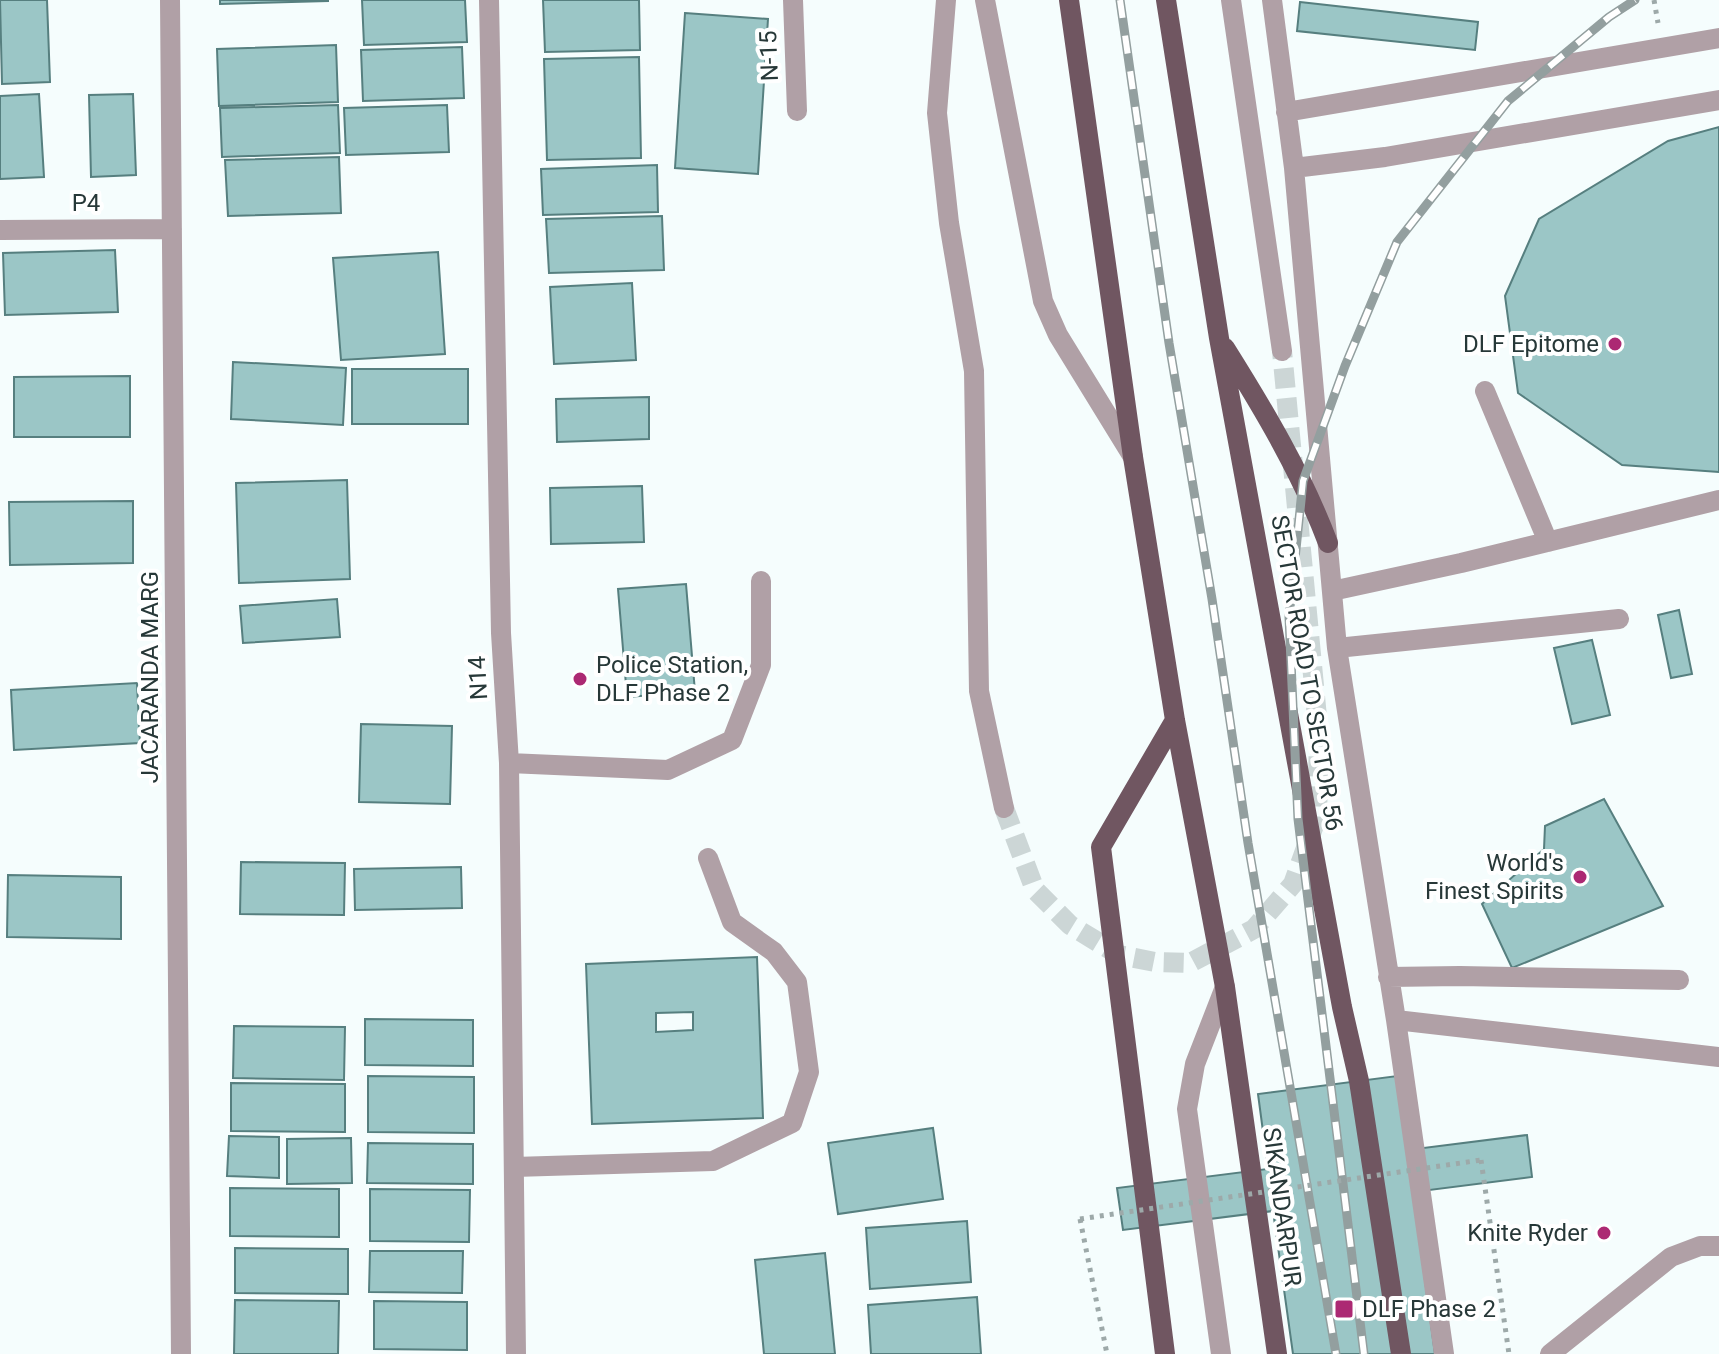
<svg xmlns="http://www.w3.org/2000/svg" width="1719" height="1354" font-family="Roboto,sans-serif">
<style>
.building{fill:#9bc6c6;stroke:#567f7f;stroke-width:2;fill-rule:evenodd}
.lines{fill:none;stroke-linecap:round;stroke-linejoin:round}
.minor-tunnel{stroke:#ccd6d6;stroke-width:20;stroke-dasharray:20 10;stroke-linecap:butt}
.path{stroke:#9da9a9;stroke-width:5;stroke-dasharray:4 6;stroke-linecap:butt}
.minor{stroke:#b0a0a6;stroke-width:20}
.major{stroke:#705661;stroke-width:20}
.rail-casing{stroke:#939f9f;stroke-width:9}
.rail{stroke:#fff;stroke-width:6;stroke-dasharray:18;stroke-linecap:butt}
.path-bridge{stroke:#9da9a9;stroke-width:5;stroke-dasharray:4 6;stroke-linecap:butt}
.poi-dot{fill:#ac2973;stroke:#fff;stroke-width:3}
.labels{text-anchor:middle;stroke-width:8;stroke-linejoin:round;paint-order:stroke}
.street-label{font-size:24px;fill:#273838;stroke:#fff}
.poi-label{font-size:24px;fill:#273838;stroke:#fff;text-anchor:end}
</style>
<rect width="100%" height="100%" fill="#f5fdfd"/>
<!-- building -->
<path class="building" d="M 0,0 L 47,0 L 50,82 L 2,84 Z
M 220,0 L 328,0 L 328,1 L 220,4 Z
M 362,0 L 465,0 L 467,42 L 364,45 Z
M 543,0 L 639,0 L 640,50 L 545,52 Z
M 1300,2 L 1478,22 L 1475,50 L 1297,31 Z
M 685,13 L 768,19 L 758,174 L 675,168 Z
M 336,45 L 338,102 L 219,106 L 217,49 Z
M 462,47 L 464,98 L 363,101 L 361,50 Z
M 639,57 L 641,158 L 547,160 L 544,59 Z
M 39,94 L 44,177 L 0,179 L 0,96 Z
M 133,94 L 136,175 L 91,177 L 89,95 Z
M 338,105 L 340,153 L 222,157 L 220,108 Z
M 447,105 L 449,152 L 346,155 L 344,108 Z
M 1719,127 L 1719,472 L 1622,465 L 1518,393 L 1505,296 L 1539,219 L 1668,141 Z
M 339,157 L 341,213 L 228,216 L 225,160 Z
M 657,165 L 658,212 L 543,215 L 541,169 Z
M 662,216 L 664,270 L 549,273 L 546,219 Z
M 115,250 L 118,312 L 5,315 L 3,253 Z
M 438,252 L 445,354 L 341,360 L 333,258 Z
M 632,283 L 636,360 L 554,364 L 550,287 Z
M 233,362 L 346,368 L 343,425 L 231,419 Z
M 352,369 L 468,369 L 468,424 L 352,424 Z
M 130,376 L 130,437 L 14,437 L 14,377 Z
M 649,397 L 649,439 L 557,442 L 556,399 Z
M 347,480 L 350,579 L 239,583 L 236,483 Z
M 642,486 L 644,542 L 551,544 L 550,488 Z
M 133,501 L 133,563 L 10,565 L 9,502 Z
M 686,584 L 695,692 L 627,697 L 618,589 Z
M 337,599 L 340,637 L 243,643 L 240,606 Z
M 1679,610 L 1692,674 L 1671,678 L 1658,615 Z
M 1592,640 L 1610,715 L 1572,724 L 1554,648 Z
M 137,683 L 140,743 L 14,750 L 11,690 Z
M 361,724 L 452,726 L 450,804 L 359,802 Z
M 1604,799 L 1663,906 L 1512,968 L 1482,904 L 1544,849 L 1545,826 Z
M 241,862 L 345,863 L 344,915 L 240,914 Z
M 461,867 L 462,908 L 355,910 L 354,869 Z
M 8,875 L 121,877 L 121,939 L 7,937 Z
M 757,957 L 763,1118 L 592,1124 L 586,964 ZM 693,1012 L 693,1030 L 656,1032 L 656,1013 Z
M 365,1019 L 473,1020 L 473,1066 L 365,1065 Z
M 234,1026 L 345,1027 L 344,1080 L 233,1078 Z
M 368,1076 L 474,1077 L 474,1133 L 368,1132 Z
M 1397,1076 L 1408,1150 L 1527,1135 L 1532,1177 L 1413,1192 L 1435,1354 L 1293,1354 L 1273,1211 L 1123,1230 L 1117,1188 L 1268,1169 L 1258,1094 Z
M 231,1083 L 345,1084 L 345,1132 L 231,1131 Z
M 933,1128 L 943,1199 L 838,1214 L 828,1143 Z
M 229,1136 L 279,1137 L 279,1178 L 227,1176 Z
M 351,1138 L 352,1183 L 287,1184 L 287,1139 Z
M 368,1143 L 473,1144 L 473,1184 L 367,1183 Z
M 230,1188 L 339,1189 L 339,1237 L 230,1236 Z
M 370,1189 L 470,1190 L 469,1242 L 370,1241 Z
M 967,1221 L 971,1282 L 870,1289 L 866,1228 Z
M 235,1248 L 348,1249 L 348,1294 L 235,1293 Z
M 370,1251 L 463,1251 L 462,1293 L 369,1292 Z
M 825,1253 L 835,1354 L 764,1354 L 755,1260 Z
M 977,1297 L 981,1354 L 871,1354 L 868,1305 Z
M 235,1300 L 339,1301 L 338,1354 L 234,1354 Z
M 374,1301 L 467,1302 L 467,1350 L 374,1349 Z"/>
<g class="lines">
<!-- minor-tunnel -->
<path class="minor-tunnel" d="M 1004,808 L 1035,890 L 1070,925 L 1119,955 L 1155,962 L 1190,963 L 1254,929 L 1293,884 L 1317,817 L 1319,738 L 1282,351"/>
<!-- path -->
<path class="path" d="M 1654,0 L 1658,23
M 1481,1160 L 1509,1354
M 1080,1219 L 1107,1354"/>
<!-- minor -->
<path class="minor" d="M 170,0 L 181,1354
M 489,0 L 501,633 L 509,763 L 516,1354
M 793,0 L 797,111
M 946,0 L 937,113 L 949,223 L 974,371 L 979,691 L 1004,808
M 985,0 L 1043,301 L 1058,335 L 1133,457
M 1231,0 L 1282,351
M 1272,0 L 1294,168 L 1337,648 L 1396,1020 L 1444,1354
M 1286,112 L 1719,38
M 1294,168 L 1385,157 L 1719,100
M 0,230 L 172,229
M 1485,391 L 1548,542
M 1332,591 L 1461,563 L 1719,500
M 1337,648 L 1619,619
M 509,763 L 668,770 L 732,740 L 761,665 L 761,581
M 1388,977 L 1460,976 L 1679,980
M 1396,1020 L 1719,1057
M 514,1167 L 713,1161 L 792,1123 L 809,1072 L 797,982 L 774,952 L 732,922 L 708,858
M 1221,1354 L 1187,1109 L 1195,1064 L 1225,987
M 1550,1354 L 1671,1257 L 1700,1246 L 1719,1246"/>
<!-- major -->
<path class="major" d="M 1069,0 L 1133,457 L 1175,720 L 1225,987 L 1277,1354
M 1166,0 L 1219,338 L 1342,1007 L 1359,1081 L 1401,1354
M 1225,348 C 1264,410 1302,474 1328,543
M 1165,1354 L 1101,847 L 1175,720"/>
<!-- rail casing -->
<g class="rail-casing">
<path id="rail" d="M 1120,0 L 1169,343 L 1212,599 L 1248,843 L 1336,1354
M 1364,1354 L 1298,819 L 1289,617 L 1303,481 L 1345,366 L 1397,242 L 1508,101 L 1609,17 L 1635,0"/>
</g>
<!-- rail -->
<use href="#rail" class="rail"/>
<!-- path-bridge -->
<path class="path-bridge" d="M 1080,1219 L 1481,1160"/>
</g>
<!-- markers -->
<g class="poi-dot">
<circle cx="1615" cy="344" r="8"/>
<circle cx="580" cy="679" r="8"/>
<circle cx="1580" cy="877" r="8"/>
<circle cx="1604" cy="1233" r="8"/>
<rect x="1334" y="1299" width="20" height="20" rx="4"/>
</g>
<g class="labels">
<!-- street labels -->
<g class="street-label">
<text transform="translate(769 56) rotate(-92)" y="8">N-15</text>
<text x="86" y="211">P4</text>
<text transform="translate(1307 673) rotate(80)" y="8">SECTOR ROAD TO SECTOR 56</text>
<text transform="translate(150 677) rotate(-90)" y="8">JACARANDA MARG</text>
<text transform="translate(478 678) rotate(-93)" y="8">N14</text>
<text transform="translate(1282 1207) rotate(82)" y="8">SIKANDARPUR</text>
</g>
<!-- poi labels -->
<g class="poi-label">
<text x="1599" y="352">DLF Epitome</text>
<text x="596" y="673" text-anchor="start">Police Station,<tspan x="596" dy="28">DLF Phase 2</tspan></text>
<text x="1564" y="871">World's<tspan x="1564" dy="28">Finest Spirits</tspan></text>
<text x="1588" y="1241">Knite Ryder</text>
<text x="1362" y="1317" text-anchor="start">DLF Phase 2</text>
</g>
</g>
</svg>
